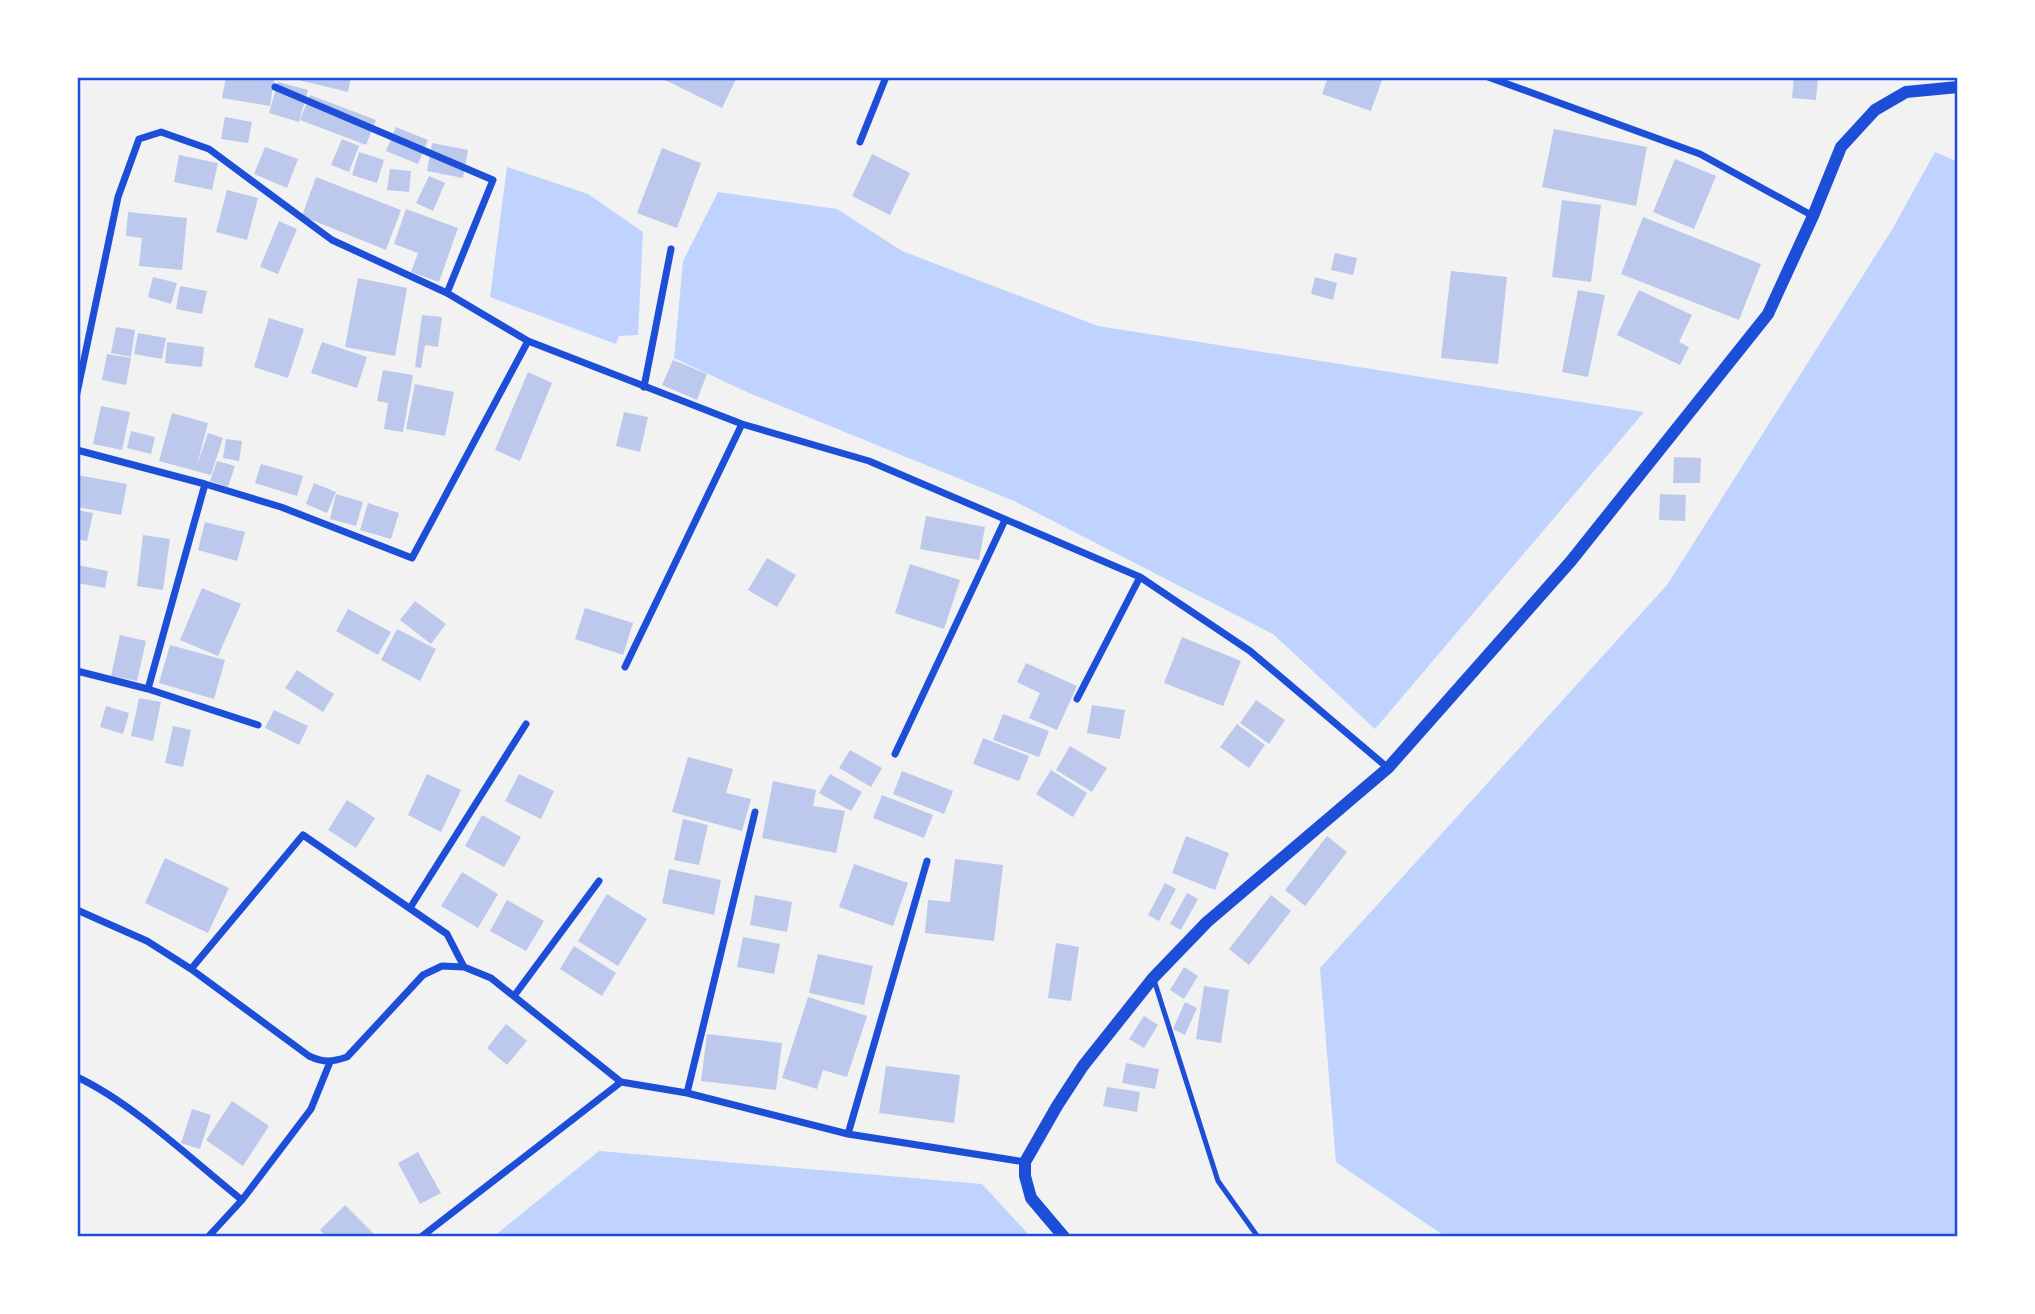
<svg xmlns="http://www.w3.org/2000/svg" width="2035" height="1314" font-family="Poppins,sans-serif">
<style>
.water{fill:#bfd3fe}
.building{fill:#bdc9ec}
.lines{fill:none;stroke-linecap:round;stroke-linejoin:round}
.service{stroke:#1d4ed8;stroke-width:5}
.minor{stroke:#1d4ed8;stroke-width:7}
.tertiary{stroke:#1d4ed8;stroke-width:12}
.neatline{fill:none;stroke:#1d4ed8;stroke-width:2.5}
</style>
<rect width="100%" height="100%" fill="#f2f2f2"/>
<!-- water -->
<path class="water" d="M 1935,152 L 1958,162 L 1958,1237 L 1443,1237 L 1443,1235 L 1336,1162 L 1320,968 L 1667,585 L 1893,228 Z
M 507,167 L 588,194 L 643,232 L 638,335 L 619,336 L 616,344 L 490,297 Z
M 718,192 L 837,209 L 902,251 L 1098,326 L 1644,412 L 1375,729 L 1273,634 L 1014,501 L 749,393 L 674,358 L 683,261 Z
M 599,1151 L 982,1184 L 1031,1237 L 493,1237 Z"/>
<!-- building -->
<path class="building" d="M 226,77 L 257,77 L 274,80 L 270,106 L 222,98 Z
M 286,77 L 351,77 L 348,92 Z
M 659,77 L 737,77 L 722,108 Z
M 1328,77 L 1383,77 L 1371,111 L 1322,94 Z
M 1794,77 L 1818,77 L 1816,100 L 1792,98 Z
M 278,82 L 308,90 L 299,122 L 269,113 Z
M 310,95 L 376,120 L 366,145 L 300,120 Z
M 225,117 L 252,122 L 248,143 L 221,139 Z
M 396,127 L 428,140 L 418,164 L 386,151 Z
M 1554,129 L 1647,147 L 1636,206 L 1542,187 Z
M 342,139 L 359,146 L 349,172 L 331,165 Z
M 432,143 L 468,150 L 463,178 L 427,171 Z
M 265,147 L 298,159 L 287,188 L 254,174 Z
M 662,148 L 701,163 L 677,228 L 637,213 Z
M 359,152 L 384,160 L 377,183 L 352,175 Z
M 872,154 L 910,173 L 890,215 L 852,196 Z
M 179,155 L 218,163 L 212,190 L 174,182 Z
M 1675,159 L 1716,176 L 1694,229 L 1653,212 Z
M 390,169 L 411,171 L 409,192 L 387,190 Z
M 429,176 L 445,183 L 433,211 L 416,203 Z
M 316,177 L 401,210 L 386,250 L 302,216 Z
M 227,190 L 258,198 L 247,240 L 216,232 Z
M 1562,200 L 1601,205 L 1591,282 L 1552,277 Z
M 406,209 L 458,228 L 439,282 L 411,272 L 418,253 L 394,244 Z
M 128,212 L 187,218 L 182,270 L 139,266 L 142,238 L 126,236 Z
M 1643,217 L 1761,264 L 1739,320 L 1621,274 Z
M 279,221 L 297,229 L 278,274 L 260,267 Z
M 1335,253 L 1357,258 L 1353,275 L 1331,270 Z
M 1451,271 L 1507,277 L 1498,364 L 1441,358 Z
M 153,277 L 177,283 L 171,304 L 148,297 Z
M 1315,277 L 1337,283 L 1333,300 L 1311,294 Z
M 358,278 L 407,288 L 395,356 L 345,347 Z
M 180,286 L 207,291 L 202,314 L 176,309 Z
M 1578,290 L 1605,295 L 1588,377 L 1562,372 Z
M 1639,290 L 1692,315 L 1679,342 L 1689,347 L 1680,365 L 1617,335 Z
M 422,315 L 442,317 L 438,347 L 425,345 L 421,368 L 415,367 Z
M 269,318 L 304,329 L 288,378 L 254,367 Z
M 116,327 L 135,330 L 131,357 L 111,353 Z
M 138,333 L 166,338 L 162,359 L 134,354 Z
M 167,342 L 204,347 L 202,367 L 165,363 Z
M 322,342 L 367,357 L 357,388 L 311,373 Z
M 107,354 L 131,358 L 126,385 L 102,380 Z
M 673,360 L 707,374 L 697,400 L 662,385 Z
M 383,370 L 413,375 L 403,432 L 384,429 L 388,403 L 377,401 Z
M 528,372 L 552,383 L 520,461 L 495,450 Z
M 415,384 L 454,392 L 445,436 L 406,429 Z
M 101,406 L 130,412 L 122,450 L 93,444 Z
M 624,412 L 648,417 L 640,452 L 616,446 Z
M 172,413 L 208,423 L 197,465 L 208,433 L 223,438 L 211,475 L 159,461 Z
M 131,431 L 155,437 L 151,454 L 127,448 Z
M 226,439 L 242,441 L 239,461 L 223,458 Z
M 1674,457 L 1701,458 L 1700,483 L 1673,483 Z
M 217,461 L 235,466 L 228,487 L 210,481 Z
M 261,464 L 303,476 L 297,496 L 255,483 Z
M 77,475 L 127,484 L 121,515 L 77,507 Z
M 314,483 L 336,492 L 327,513 L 306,504 Z
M 336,494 L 363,502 L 356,526 L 330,519 Z
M 1660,494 L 1686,495 L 1685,521 L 1659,520 Z
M 368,503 L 399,513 L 391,539 L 360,530 Z
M 77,510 L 93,513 L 87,541 L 77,539 Z
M 926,516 L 985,527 L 979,560 L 920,549 Z
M 205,522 L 245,532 L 237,561 L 198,550 Z
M 143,535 L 170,539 L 163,590 L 137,586 Z
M 767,558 L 796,575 L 777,607 L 748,590 Z
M 910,564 L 960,580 L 944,629 L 895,613 Z
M 77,565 L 108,571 L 105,588 L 77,583 Z
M 202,588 L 241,604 L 218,656 L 180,640 Z
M 415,601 L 446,624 L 431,644 L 400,620 Z
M 585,608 L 633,623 L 623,655 L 575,639 Z
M 348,609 L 391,632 L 378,655 L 336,631 Z
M 397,629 L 436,649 L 420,681 L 381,660 Z
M 120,635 L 146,641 L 137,681 L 111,676 Z
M 1182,637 L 1241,661 L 1223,706 L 1164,683 Z
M 170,645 L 225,660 L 214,699 L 159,683 Z
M 1026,663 L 1077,686 L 1057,730 L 1029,718 L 1040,693 L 1017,682 Z
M 297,670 L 334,694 L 323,712 L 285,688 Z
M 139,698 L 161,702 L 153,741 L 131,736 Z
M 1256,700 L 1285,720 L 1269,744 L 1240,723 Z
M 1092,705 L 1125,710 L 1120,739 L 1087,733 Z
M 106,706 L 129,713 L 123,734 L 100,727 Z
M 274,710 L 308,726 L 299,745 L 265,728 Z
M 1003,714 L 1049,731 L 1039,757 L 993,740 Z
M 1237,724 L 1265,745 L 1249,768 L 1220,747 Z
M 173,726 L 191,730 L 183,767 L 165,763 Z
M 983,738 L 1029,756 L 1019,781 L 973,764 Z
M 1070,746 L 1107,768 L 1092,792 L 1056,770 Z
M 850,750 L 882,768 L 871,787 L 839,768 Z
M 688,757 L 733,769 L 726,793 L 751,799 L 742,831 L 672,812 Z
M 1051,770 L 1087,793 L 1073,817 L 1036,794 Z
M 902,771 L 953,791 L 944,814 L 893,794 Z
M 427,774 L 461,790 L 441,832 L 408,815 Z
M 519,774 L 554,791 L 541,819 L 505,801 Z
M 830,774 L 862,792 L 851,811 L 819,793 Z
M 773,781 L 816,790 L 813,806 L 845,811 L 836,853 L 762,838 Z
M 882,795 L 933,815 L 924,838 L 873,818 Z
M 347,800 L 375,818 L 356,848 L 328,830 Z
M 482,815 L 521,837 L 504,867 L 465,846 Z
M 683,819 L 708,825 L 699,865 L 674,860 Z
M 1186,836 L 1229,853 L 1215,890 L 1172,873 Z
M 1327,836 L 1347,852 L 1305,906 L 1285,890 Z
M 165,858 L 229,888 L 208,933 L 145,903 Z
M 955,859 L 1003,865 L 994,941 L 925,933 L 928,900 L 950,902 Z
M 854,864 L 908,883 L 893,926 L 839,907 Z
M 669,869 L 721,880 L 714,915 L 662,903 Z
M 462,872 L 498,894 L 478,928 L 441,906 Z
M 1165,883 L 1176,889 L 1159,921 L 1148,915 Z
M 1187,893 L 1198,899 L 1181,930 L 1170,924 Z
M 607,894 L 647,919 L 618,966 L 578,941 Z
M 755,895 L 792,902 L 787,932 L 750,925 Z
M 1271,895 L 1291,911 L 1249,965 L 1229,949 Z
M 507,900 L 544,921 L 526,951 L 490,931 Z
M 743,937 L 780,944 L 774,974 L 737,967 Z
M 1056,943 L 1079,947 L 1071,1001 L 1048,998 Z
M 574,946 L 616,973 L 602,996 L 560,969 Z
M 818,954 L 873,966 L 864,1005 L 809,993 Z
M 1184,967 L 1198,976 L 1184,999 L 1170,990 Z
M 1204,986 L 1229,990 L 1221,1043 L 1196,1039 Z
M 808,997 L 867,1016 L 847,1077 L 823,1070 L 817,1089 L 782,1078 Z
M 1185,1002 L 1197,1008 L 1185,1035 L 1173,1029 Z
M 1144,1016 L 1158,1025 L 1144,1048 L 1129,1039 Z
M 506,1024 L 527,1041 L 507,1065 L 487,1048 Z
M 707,1034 L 782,1043 L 776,1090 L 701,1081 Z
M 1126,1063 L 1159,1069 L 1155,1089 L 1122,1083 Z
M 886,1066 L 960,1075 L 954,1123 L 879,1113 Z
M 1107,1087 L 1140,1092 L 1137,1112 L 1103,1106 Z
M 232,1101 L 269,1126 L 243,1166 L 206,1140 Z
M 192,1109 L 211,1115 L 200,1149 L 181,1143 Z
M 418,1152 L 441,1193 L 420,1204 L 398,1163 Z
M 345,1205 L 377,1237 L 327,1237 L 320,1230 Z"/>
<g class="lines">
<!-- service -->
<path class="service" d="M 1154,980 L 1218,1181 L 1258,1237"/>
<!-- minor -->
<path class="minor" d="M 1488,77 L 1700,154 L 1813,216
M 275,87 L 493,180 L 447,293
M 860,142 L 886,77
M 644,387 L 671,249
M 77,393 L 118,197 L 139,139 L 161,132 L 209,149 L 332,240 L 447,293 L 528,341
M 77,450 L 205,484 L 281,507 L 412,558 L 528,341 L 742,424 L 869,461 L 1140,577 L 1250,651 L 1388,768
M 625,667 L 742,424
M 77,671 L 148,689 L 258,725
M 148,689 L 205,484
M 1077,699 L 1140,577
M 895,754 L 1005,520
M 410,908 L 526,724
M 77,910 L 147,941 L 191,969 L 309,1056 C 324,1063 332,1062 347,1057 L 423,975 L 442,966 L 464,967 L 491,978 L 621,1082 L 687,1093 L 848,1134 L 1025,1162
M 191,969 L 303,835 L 447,934 L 464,967
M 514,996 L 599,881
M 77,1077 C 134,1104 192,1160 242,1200
M 687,1093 L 755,812
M 848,1134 L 927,861
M 208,1237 L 242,1200 L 311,1109 L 330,1062
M 421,1237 L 621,1082"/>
<!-- tertiary -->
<path class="tertiary" d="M 1064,1237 L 1031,1198 L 1025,1176 L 1025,1162 L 1057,1106 L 1083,1066 L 1153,978 L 1207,922 L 1388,768 L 1571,561 L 1768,314 L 1813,216 L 1841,147 L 1875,110 L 1906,92 L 1958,87"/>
</g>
<!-- border -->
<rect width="2035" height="1314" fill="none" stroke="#ffffff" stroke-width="158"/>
<rect x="79" y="79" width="1877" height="1156" class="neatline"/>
</svg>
